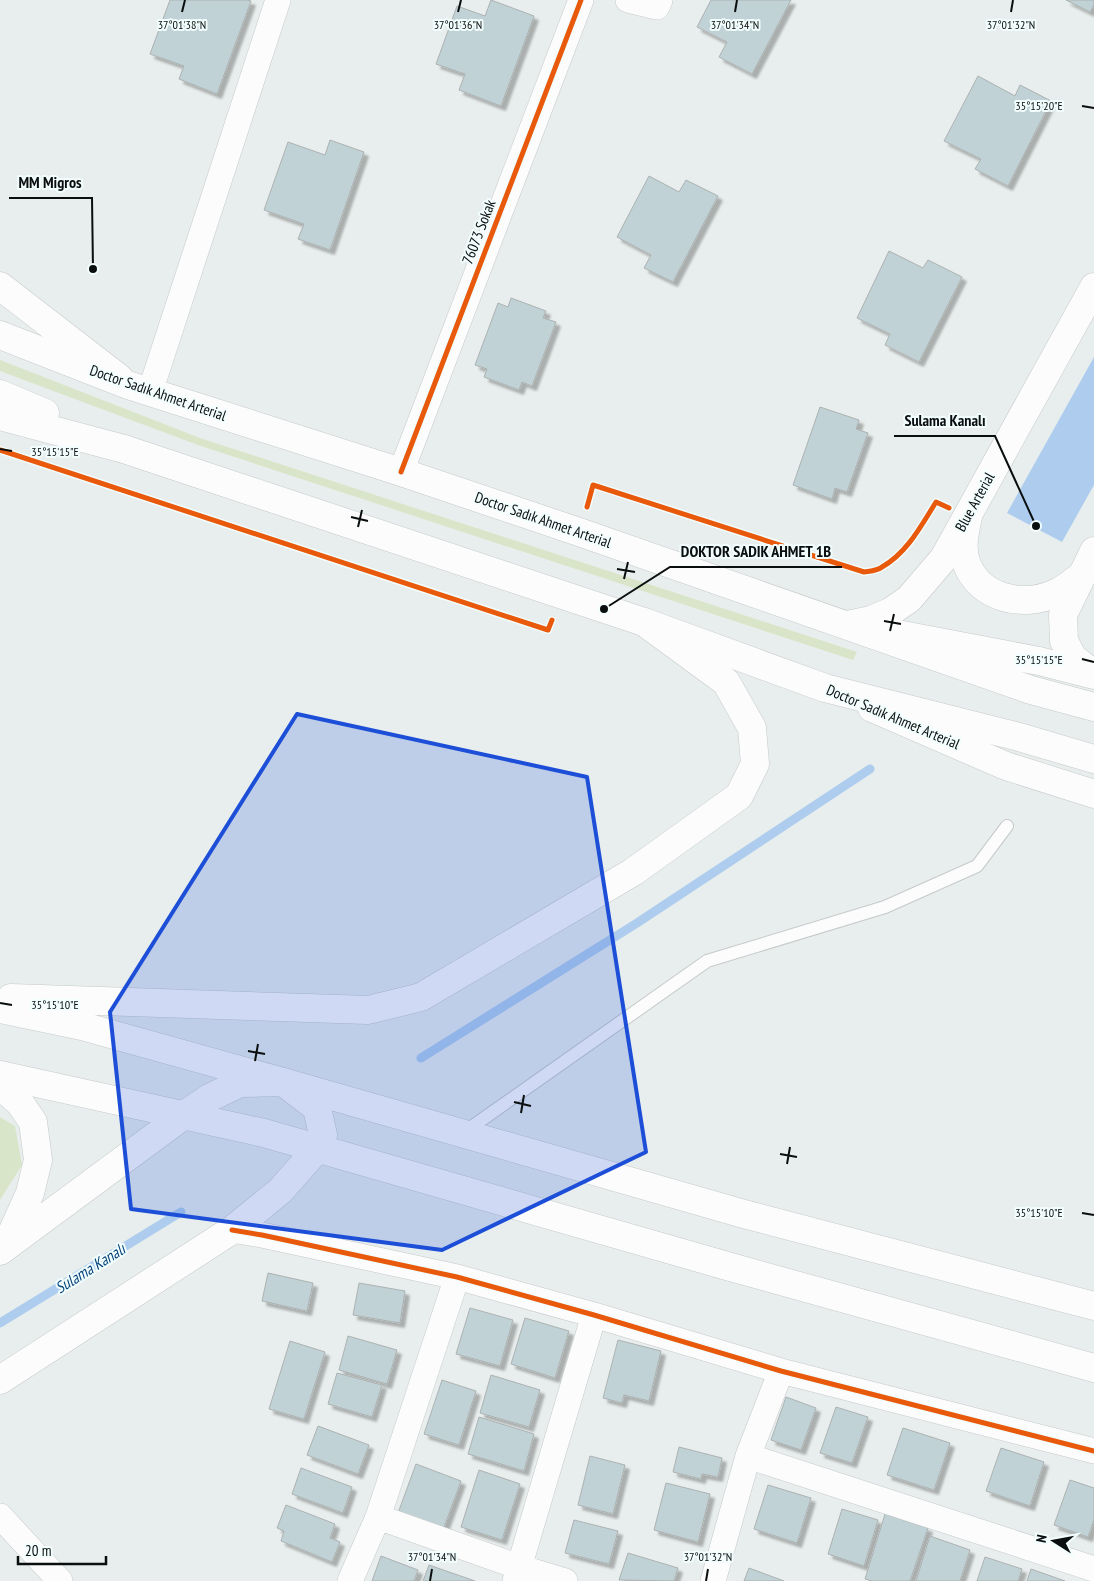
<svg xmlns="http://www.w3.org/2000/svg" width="1094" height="1581" font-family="'PT Sans Narrow',sans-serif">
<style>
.green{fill:#d9e5c8}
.water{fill:#aecdee}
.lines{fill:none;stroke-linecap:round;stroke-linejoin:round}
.stream{stroke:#aecdee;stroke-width:9}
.building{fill:#c0d2d6;stroke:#acb1b1;filter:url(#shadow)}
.lane-casing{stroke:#c5cac9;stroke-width:14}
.street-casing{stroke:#c5cac9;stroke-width:26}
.secondary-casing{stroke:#c5cac9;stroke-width:29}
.primary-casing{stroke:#c5cac9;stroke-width:29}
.highway-casing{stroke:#c5cac9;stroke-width:29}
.lane{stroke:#fcfcfc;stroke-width:12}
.street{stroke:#fcfcfc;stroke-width:25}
.secondary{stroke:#fcfcfc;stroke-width:28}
.primary{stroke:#fcfcfc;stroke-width:28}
.highway{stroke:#fcfcfc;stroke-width:28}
.cycleway-casing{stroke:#f2fefd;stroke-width:8}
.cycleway{stroke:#e8590c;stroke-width:5}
.marked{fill:#1d4ed8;fill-opacity:0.2;stroke:#1d4ed8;stroke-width:4;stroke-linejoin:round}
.ticks{fill:none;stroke:#0a0e0e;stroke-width:2}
.labels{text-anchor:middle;stroke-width:4;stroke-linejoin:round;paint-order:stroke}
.street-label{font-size:15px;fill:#0a0e0e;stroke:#f2fefd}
.water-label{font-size:16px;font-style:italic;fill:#06437c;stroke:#f2fefd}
.ticks-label{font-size:12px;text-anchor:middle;fill:#0a0e0e;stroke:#f2fefd;stroke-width:4;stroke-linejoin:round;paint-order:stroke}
.leader{fill:none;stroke:#0a0e0e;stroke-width:2}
.callout-dot{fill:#0a0e0e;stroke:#f2fefd;stroke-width:2}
.callout-label{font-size:16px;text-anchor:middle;font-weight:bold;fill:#0a0e0e;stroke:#f2fefd;stroke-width:4;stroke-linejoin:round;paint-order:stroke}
</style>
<defs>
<filter id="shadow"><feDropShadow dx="4.5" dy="4.5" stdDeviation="1" flood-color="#0004"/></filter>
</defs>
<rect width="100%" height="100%" fill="#e8eeed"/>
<!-- green -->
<path class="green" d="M 0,360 L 200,438 L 857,652 L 853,660 L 198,445 L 0,371 Z
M 0,1117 L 15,1126 L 22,1165 L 0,1200 Z"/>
<!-- water -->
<path class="water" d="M 1094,357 L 1094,485 L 1062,542 L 1007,513 Z"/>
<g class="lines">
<!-- stream -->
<path class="stream" d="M 421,1058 L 637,923 L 870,769
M 0,1323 L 181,1212"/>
</g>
<!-- building -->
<path class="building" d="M 170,0 L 247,0 L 251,1 L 217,94 L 179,79 L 184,66 L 150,54 Z
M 491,0 L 534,16 L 501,106 L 459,90 L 465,74 L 436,64 L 457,6 L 485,16 Z
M 711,0 L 791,0 L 752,74 L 719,57 L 727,42 L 697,27 Z
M 1066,0 L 1094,0 L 1094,5 L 1090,12 Z
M 978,76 L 1015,96 L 1020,85 L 1051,101 L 1008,186 L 975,169 L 981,159 L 944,141 Z
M 330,140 L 364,152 L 330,250 L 298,239 L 304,224 L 264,210 L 288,142 L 325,155 Z
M 649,176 L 679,192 L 686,180 L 718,196 L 673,282 L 644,268 L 651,255 L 617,237 Z
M 889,251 L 923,268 L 928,260 L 962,277 L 919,362 L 885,345 L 890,334 L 857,318 Z
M 511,298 L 546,311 L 543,318 L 556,322 L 532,386 L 522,382 L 519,390 L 484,377 L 487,369 L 475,365 L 498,303 L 508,307 Z
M 820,407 L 859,420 L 856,429 L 868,433 L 847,492 L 835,488 L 832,499 L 793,485 Z
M 268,1273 L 313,1283 L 307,1311 L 262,1301 Z
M 359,1283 L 405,1291 L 400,1323 L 353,1315 Z
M 470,1308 L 513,1320 L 500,1366 L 456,1354 Z
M 525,1318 L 569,1331 L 555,1378 L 511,1364 Z
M 348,1336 L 397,1350 L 387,1384 L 339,1370 Z
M 618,1340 L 661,1351 L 649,1401 L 624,1395 L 622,1403 L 603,1398 Z
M 290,1341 L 325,1352 L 304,1419 L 269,1409 Z
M 337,1373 L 382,1385 L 372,1417 L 328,1404 Z
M 491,1375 L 540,1390 L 529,1427 L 480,1413 Z
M 442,1380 L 476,1391 L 459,1445 L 424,1434 Z
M 786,1397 L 816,1408 L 801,1450 L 771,1440 Z
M 836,1407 L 868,1417 L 852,1463 L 820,1453 Z
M 479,1417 L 534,1434 L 524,1471 L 468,1454 Z
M 318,1426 L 369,1445 L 358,1474 L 307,1455 Z
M 903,1428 L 950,1443 L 934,1490 L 887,1475 Z
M 679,1447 L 722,1458 L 718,1477 L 702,1474 L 701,1479 L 673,1472 Z
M 1001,1448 L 1044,1462 L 1030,1506 L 986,1491 Z
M 590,1456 L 625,1465 L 613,1514 L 578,1505 Z
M 416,1464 L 461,1481 L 443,1530 L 398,1513 Z
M 301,1468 L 352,1487 L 343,1513 L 292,1494 Z
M 479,1470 L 520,1484 L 502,1540 L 461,1527 Z
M 1070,1480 L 1094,1488 L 1094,1520 L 1088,1537 L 1054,1525 Z
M 666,1483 L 710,1494 L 698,1542 L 654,1530 Z
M 768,1485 L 811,1498 L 797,1543 L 754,1529 Z
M 286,1505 L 335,1524 L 330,1538 L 340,1542 L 332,1562 L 281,1541 L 284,1531 L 277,1528 Z
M 842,1509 L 878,1520 L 864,1566 L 828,1554 Z
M 885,1514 L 928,1528 L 910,1581 L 872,1581 L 865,1579 Z
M 574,1520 L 618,1531 L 609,1564 L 565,1553 Z
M 930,1536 L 970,1550 L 960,1581 L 916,1581 Z
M 628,1553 L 678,1568 L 674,1581 L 619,1580 Z
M 381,1556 L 418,1570 L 414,1581 L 372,1581 Z
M 985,1557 L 1022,1569 L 1018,1581 L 977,1581 Z
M 429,1565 L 475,1581 L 423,1581 Z
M 749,1568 L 784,1581 L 744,1581 Z
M 1031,1569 L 1065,1581 L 1027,1581 Z"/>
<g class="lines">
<!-- lane casing -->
<g class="lane-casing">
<path id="lane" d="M 463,1133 L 707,961 L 885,907 L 977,866 L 1007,826"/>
</g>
<!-- street casing -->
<g class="street-casing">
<path id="street" d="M 628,0 L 657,7 L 660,0
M 150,392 L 278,0
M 401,472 L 581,0
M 232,1230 L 262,1235 L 457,1277 L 594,1315 L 781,1371 L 1094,1451
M 748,1456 L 1094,1569
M 0,1516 L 60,1581
M 378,1517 L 519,1567 L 565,1581
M 350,1581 L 378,1517 L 457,1277
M 515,1581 L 594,1315
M 713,1581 L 748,1456 L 781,1371"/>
</g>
<!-- secondary casing -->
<g class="secondary-casing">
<path id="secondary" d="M 0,286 L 119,378
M 968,517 C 965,531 961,547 966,562 C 979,599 1023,608 1056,593 C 1065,589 1073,582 1081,576
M 897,634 L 1039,661 L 1094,675
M 872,708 L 1006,766 L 1094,794
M 0,1086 L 20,1103 L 33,1122 L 38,1160 L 30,1193 L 12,1233 L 4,1244
M 0,1251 L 184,1115 L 211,1097 L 240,1083 L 283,1082 L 317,1108 L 323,1135 L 318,1148 L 280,1191 L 232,1230 L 0,1380"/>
</g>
<!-- primary casing -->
<g class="primary-casing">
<path id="primary" d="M 0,335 L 128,385 L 401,472 L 579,532 L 1031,690 L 1094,707
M 0,394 L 45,413
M 0,416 L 124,449 L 644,622 L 825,688 L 1019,737 L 1094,759
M 1094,551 L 1063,615 L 1064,641 L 1073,658 L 1094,674
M 848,625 L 871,620 L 890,612 L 909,599 L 944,558 L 1094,287"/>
</g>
<!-- highway casing -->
<g class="highway-casing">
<path id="highway" d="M 11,998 L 368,1010 L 421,997 L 633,872 L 739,796 L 755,764 L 752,728 L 726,682 L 644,622
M 0,1009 L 82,1026 L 283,1082 L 744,1214 L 1094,1306
M 0,1075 L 264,1133 L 727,1266 L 1094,1368"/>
</g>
<!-- lane -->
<use href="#lane" class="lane"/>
<!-- street -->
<use href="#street" class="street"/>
<!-- secondary -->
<use href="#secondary" class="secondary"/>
<!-- primary -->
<use href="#primary" class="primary"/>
<!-- highway -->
<use href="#highway" class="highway"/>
<!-- cycleway casing -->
<g class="cycleway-casing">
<path id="cycleway" d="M 0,450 L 548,630 L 552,620
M 401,472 L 581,0
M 587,507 L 593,485 L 864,572 C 870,571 877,571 882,567 C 907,553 921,526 936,502 L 949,508
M 232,1230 L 262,1235 L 457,1277 L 594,1315 L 781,1371 L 1094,1451"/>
</g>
<!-- cycleway -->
<use href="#cycleway" class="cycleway"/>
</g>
<!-- marked area -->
<path class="marked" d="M 297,714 L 587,777 L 646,1152 L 442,1250 L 131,1209 L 110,1012 Z"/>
<!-- ticks -->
<path class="ticks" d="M 182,12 L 185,0M 458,12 L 461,0M 735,12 L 737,0M 1011,12 L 1013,0M 1082,106 L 1094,108M 0,449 L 12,451M 351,517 L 368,521M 358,527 L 362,510M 617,569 L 635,572M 624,579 L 628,562M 884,621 L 901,624M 890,631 L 894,614M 1082,659 L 1094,662M 0,1003 L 12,1005M 248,1051 L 265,1054M 255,1061 L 258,1044M 514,1102 L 531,1106M 521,1113 L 524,1095M 780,1154 L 797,1157M 787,1164 L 790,1147M 1082,1213 L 1094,1215M 430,1581 L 432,1569M 706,1581 L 708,1569"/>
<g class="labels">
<!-- street labels -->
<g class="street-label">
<text transform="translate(479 232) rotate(-69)" y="5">76073 Sokak</text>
<text transform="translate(158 393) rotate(19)" y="5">Doctor Sadık Ahmet Arterial</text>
<text transform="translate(975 502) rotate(-61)" y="5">Blue Arterial</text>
<text transform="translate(543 520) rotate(19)" y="5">Doctor Sadık Ahmet Arterial</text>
<text transform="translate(893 717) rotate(23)" y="5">Doctor Sadık Ahmet Arterial</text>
</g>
<!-- water labels -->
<g class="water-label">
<text transform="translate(90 1268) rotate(-32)" y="6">Sulama Kanalı</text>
</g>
</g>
<g class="ticks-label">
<text x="182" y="29">37°01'38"N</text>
<text x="458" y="29">37°01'36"N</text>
<text x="735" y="29">37°01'34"N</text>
<text x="1011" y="29">37°01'32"N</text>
<text x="1039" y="110">35°15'20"E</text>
<text x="55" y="456">35°15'15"E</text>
<text x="1039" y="664">35°15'15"E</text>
<text x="55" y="1009">35°15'10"E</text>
<text x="1039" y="1217">35°15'10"E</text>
<text x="432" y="1561">37°01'34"N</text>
<text x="708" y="1561">37°01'32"N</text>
</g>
<!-- callouts -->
<path class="leader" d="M93 269L92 198H9M1036 526L995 436H894M604 609L670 567H842"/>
<g class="callout-dot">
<circle cx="93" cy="269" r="5"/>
<circle cx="1036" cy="526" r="5"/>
<circle cx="604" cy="609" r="5"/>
</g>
<g class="callout-label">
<text x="50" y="188">MM Migros</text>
<text x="945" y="426">Sulama Kanalı</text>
<text x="756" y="557">DOKTOR SADIK AHMET 1B</text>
</g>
<!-- north arrow -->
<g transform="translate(1054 1541) rotate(281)" stroke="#f2fefd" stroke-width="4" paint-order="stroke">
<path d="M0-4L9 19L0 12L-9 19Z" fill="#0a0e0e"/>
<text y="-8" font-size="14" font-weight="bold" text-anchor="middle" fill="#0a0e0e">N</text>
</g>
<!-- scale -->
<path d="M18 1556v8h88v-8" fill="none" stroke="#0a0e0e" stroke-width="2.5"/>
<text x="25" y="1556" font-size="15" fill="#0a0e0e" stroke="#f2fefd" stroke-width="4" paint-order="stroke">20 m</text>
</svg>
